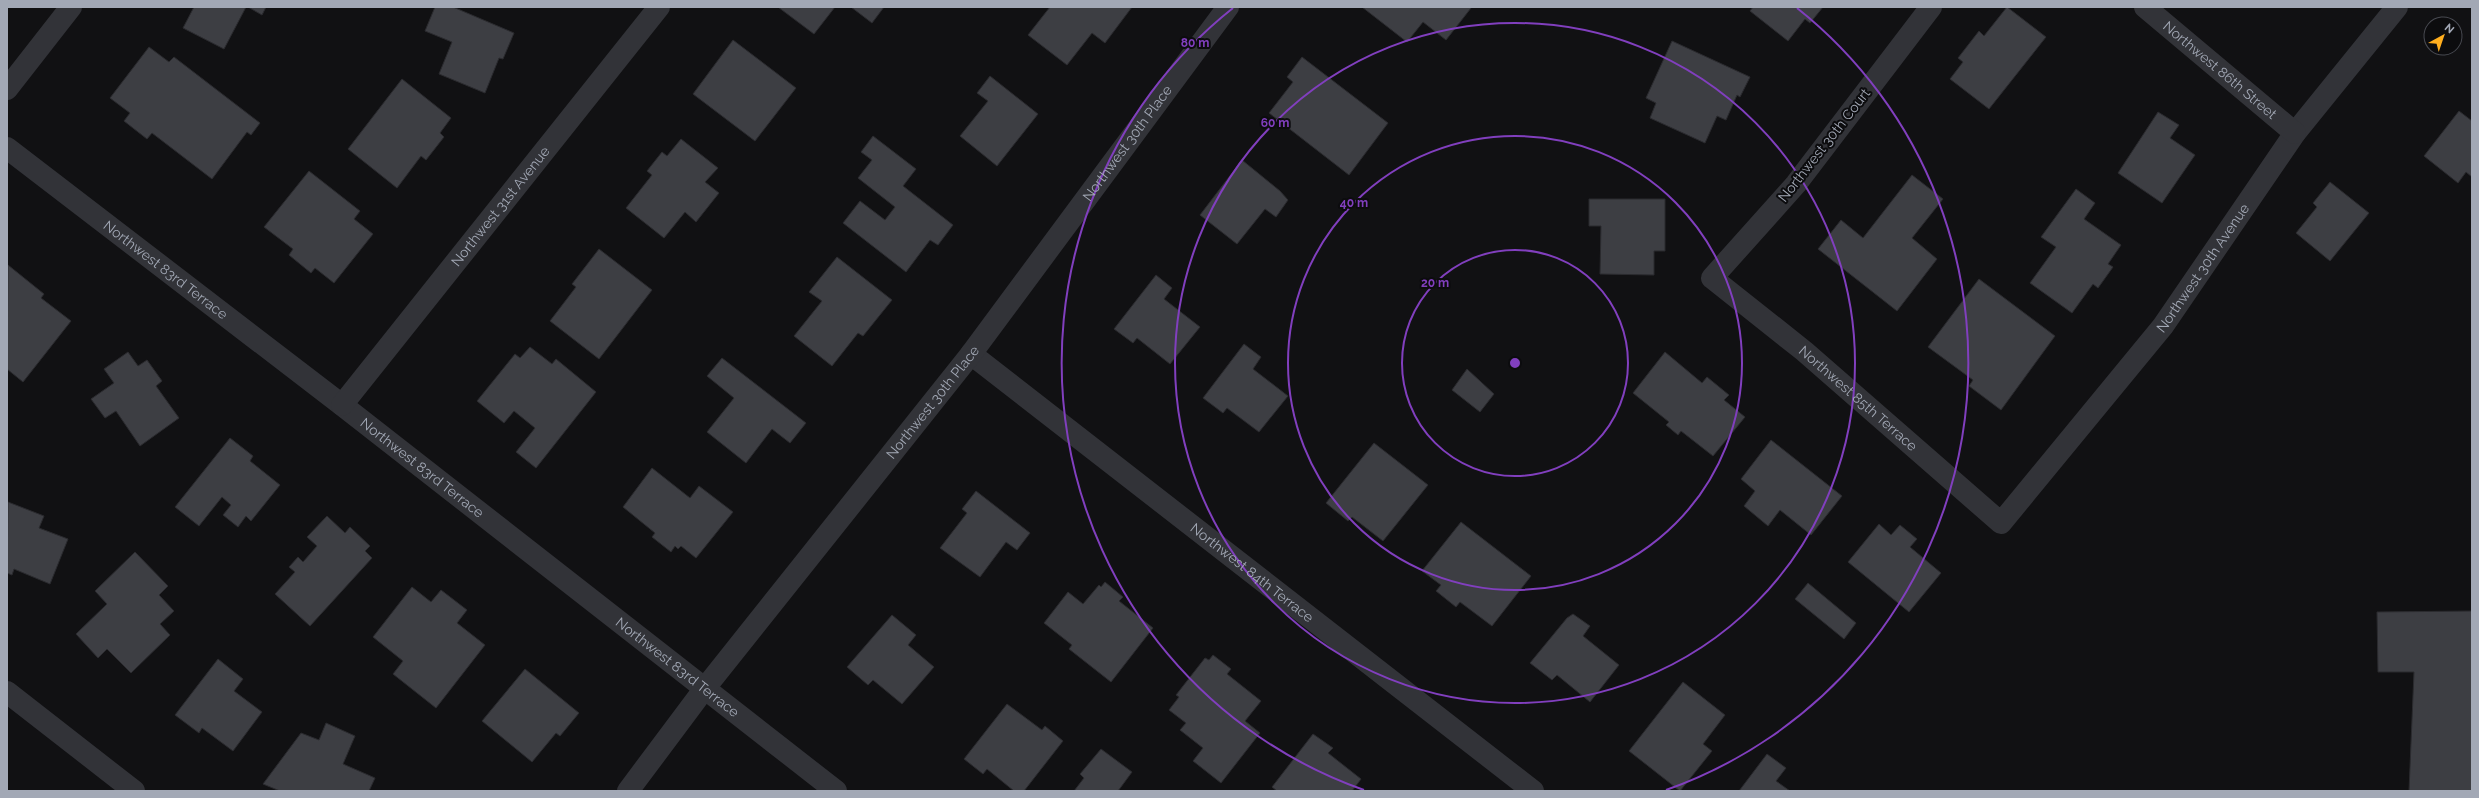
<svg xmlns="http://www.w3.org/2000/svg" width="2479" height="798" font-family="Raleway,sans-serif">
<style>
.building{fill:#3d3e43;stroke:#2b2b2f}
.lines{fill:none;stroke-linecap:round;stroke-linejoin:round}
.minor{stroke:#323338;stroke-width:22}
.ring{fill:none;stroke:#813fbe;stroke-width:2}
.labels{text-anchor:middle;stroke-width:4;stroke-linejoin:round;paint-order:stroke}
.street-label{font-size:14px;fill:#a2a8b5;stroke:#0c0c0e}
.centre{fill:#813fbe;stroke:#0c0c0e;stroke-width:2}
.ring-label{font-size:12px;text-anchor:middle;font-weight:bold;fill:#813fbe;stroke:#0c0c0e;stroke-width:4;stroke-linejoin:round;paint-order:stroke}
</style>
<rect width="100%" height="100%" fill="#111113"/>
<!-- building -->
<path class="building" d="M 194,7 L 246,7 L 224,49 L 183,28 Z
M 248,7 L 266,7 L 262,15 Z
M 435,7 L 453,7 L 514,33 L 503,59 L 499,58 L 485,93 L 439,74 L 452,42 L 425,31 Z
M 778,7 L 835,7 L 814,34 Z
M 851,7 L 884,7 L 872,23 Z
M 1050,7 L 1132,7 L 1105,43 L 1092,33 L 1067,65 L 1028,35 Z
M 1362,7 L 1469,7 L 1471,8 L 1446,40 L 1423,22 L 1407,42 Z
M 1753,7 L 1823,7 L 1810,23 L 1805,19 L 1788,41 L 1750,11 Z
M 2007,7 L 2046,37 L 1989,109 L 1950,79 L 1963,62 L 1958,58 L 1979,31 L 1984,36 Z
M 733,40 L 796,88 L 755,141 L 693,94 Z
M 1672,41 L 1750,77 L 1740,97 L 1737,95 L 1726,120 L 1717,116 L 1705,143 L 1650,118 L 1656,103 L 1646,98 Z
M 149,47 L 169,62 L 174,57 L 260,123 L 251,135 L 247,132 L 212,179 L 152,133 L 147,139 L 124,121 L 130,113 L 110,98 Z
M 1302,57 L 1388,123 L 1349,175 L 1269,113 L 1293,82 L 1287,77 Z
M 990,76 L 1038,114 L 997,166 L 960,136 L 988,101 L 977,93 Z
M 402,79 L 451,118 L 440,133 L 444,137 L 426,160 L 421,156 L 397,188 L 348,149 Z
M 2459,111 L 2472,121 L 2472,177 L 2466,172 L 2458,183 L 2424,156 Z
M 2158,112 L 2179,125 L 2170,138 L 2195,155 L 2162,203 L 2118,173 Z
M 873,136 L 916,169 L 903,186 L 953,225 L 938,245 L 930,240 L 906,272 L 843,223 L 860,201 L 885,220 L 895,207 L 858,178 L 872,160 L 861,152 Z
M 681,139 L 718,168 L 705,182 L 719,193 L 696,222 L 685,212 L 664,238 L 626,208 L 652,175 L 647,171 L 662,152 L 667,156 Z
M 1242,160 L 1280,191 L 1288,200 L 1276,217 L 1265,209 L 1237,244 L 1200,215 Z
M 309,171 L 360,211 L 354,219 L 373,234 L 334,283 L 315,268 L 311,273 L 289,255 L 293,249 L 264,227 Z
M 1912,175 L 1943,199 L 1912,238 L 1937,259 L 1897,311 L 1818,249 L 1841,220 L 1863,238 Z
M 2330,182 L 2369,213 L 2330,261 L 2296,233 L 2317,207 L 2313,203 Z
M 2076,189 L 2095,203 L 2084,219 L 2121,245 L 2108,264 L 2113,267 L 2098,288 L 2093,284 L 2072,313 L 2030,283 L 2056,247 L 2041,237 Z
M 1589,199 L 1665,199 L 1665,251 L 1654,251 L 1654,275 L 1600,274 L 1601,226 L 1589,226 Z
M 599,249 L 652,290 L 599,359 L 550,321 L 576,287 L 572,284 Z
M 837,257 L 892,300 L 863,336 L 858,333 L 832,366 L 794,336 L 822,301 L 809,292 Z
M 8,265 L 44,294 L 41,298 L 71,321 L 23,382 L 7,369 Z
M 1156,275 L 1172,288 L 1164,299 L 1200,327 L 1170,364 L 1137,338 L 1133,343 L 1114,329 Z
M 1979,279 L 2055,336 L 2001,410 L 1969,386 L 1973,380 L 1928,347 Z
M 1244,344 L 1261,357 L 1253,369 L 1288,396 L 1259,432 L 1227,408 L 1223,413 L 1203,398 Z
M 530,347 L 552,364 L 556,359 L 596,392 L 536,468 L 516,452 L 535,428 L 514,411 L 504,423 L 477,401 L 515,354 L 520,358 Z
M 128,352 L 138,366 L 147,360 L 162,381 L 156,386 L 179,418 L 140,446 L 116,411 L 105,418 L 91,399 L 114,383 L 104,369 Z
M 1665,352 L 1702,383 L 1707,377 L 1729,395 L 1724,400 L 1745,417 L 1713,456 L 1681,431 L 1678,435 L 1666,425 L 1669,422 L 1633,393 Z
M 722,358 L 806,423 L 790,443 L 772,429 L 746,463 L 707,432 L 734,398 L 707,376 Z
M 1467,369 L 1494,394 L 1480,412 L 1452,390 Z
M 230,438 L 253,456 L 250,461 L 280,485 L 251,521 L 246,516 L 238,527 L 223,515 L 231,505 L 222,497 L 199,526 L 175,507 Z
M 1771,440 L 1842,496 L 1811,535 L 1780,510 L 1768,526 L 1744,506 L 1755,491 L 1741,479 Z
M 1374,443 L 1428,485 L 1383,541 L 1352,517 L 1348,521 L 1326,503 Z
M 652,468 L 690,498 L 699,486 L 733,512 L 696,558 L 681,546 L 678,549 L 675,546 L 671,552 L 652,537 L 655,533 L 623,507 Z
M 976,491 L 1030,533 L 1017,550 L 1006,542 L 980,577 L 940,548 L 967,513 L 962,509 Z
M 8,502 L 44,516 L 39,528 L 68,539 L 50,584 L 14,569 L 12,575 L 7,573 Z
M 327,516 L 345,533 L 350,527 L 370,546 L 365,551 L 372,558 L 310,626 L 275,594 L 295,572 L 289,567 L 298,557 L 303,562 L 317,546 L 307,537 Z
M 1461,522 L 1531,576 L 1492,626 L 1460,602 L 1456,607 L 1436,591 L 1441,585 L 1422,571 Z
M 1879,524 L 1891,535 L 1900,525 L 1917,539 L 1910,547 L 1941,573 L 1909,612 L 1848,562 Z
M 135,552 L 168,586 L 159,595 L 174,611 L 160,624 L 170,635 L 131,673 L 107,649 L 98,658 L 76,634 L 107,604 L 95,591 Z
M 1105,582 L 1123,597 L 1119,601 L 1153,628 L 1111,682 L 1069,649 L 1072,645 L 1044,623 L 1068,592 L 1083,604 L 1099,585 L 1101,587 Z
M 1808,583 L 1856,623 L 1844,639 L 1795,599 Z
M 412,587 L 431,602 L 441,590 L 467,610 L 457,623 L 485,645 L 436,708 L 393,674 L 403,661 L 373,637 Z
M 2472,611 L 2472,791 L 2409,791 L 2414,672 L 2378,672 L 2377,612 Z
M 1573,614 L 1590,626 L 1583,636 L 1619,665 L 1590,702 L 1557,675 L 1552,680 L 1530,663 L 1567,618 Z
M 892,615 L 916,635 L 908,645 L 934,667 L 902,704 L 873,680 L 868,685 L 847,667 Z
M 1213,655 L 1231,669 L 1227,674 L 1261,701 L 1245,721 L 1260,733 L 1221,783 L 1193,761 L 1203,748 L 1180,730 L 1186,723 L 1169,710 L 1179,697 L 1176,695 L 1205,658 L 1209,660 Z
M 218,659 L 243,679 L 234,691 L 262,712 L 233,751 L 202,728 L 199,733 L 175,715 Z
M 525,669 L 579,713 L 560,736 L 556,733 L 532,762 L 482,721 Z
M 1683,682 L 1725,715 L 1703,744 L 1712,751 L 1680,791 L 1629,751 Z
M 1007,704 L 1042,730 L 1045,726 L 1063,741 L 1024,791 L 1014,791 L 987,769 L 983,774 L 964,759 Z
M 326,723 L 355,736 L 343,764 L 375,778 L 369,791 L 280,791 L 263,784 L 301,733 L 319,740 Z
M 1313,734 L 1333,748 L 1328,753 L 1361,779 L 1352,791 L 1277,791 L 1272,787 Z
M 1101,749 L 1132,772 L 1118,791 L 1074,791 L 1084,778 L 1080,774 Z
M 1767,754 L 1786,768 L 1776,781 L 1790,791 L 1739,791 Z"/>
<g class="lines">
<!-- minor -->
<g class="minor">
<path id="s1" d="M 1931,7 L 1796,184 L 1712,278 L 1804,351 L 2001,523 L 2163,326 L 2295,133 L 2397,7"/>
<path id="s2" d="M 2145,7 L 2295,133"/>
<path d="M 7,89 L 71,7"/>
<path id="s3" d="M 7,148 L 342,405 L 836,791"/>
<path id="s4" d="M 971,354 L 1533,791"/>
<path id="s5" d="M 342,405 L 659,7"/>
<path d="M 7,692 L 134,791"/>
<path id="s6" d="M 628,791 L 705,688 L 971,354 L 1228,7"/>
</g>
</g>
<!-- distance rings -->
<g class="ring">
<circle cx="1515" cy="363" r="113"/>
<circle cx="1515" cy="363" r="227"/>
<circle cx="1515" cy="363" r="340"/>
<path d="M1364 790A453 453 0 0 1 1233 8M1797 8A453 453 0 0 1 1666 790"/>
</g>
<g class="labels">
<!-- street labels -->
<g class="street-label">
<text dy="5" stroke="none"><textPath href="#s2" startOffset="98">Northwest 86th Street</textPath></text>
<text dy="5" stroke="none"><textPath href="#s6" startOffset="818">Northwest 30th Place</textPath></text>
<text transform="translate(1824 145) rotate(-52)" y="5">Northwest 30th Court</text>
<text dy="5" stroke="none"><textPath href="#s5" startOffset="254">Northwest 31st Avenue</textPath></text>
<text dy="5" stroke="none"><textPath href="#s1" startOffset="1053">Northwest 30th Avenue</textPath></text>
<text dy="5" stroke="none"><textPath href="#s3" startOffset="200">Northwest 83rd Terrace</textPath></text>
<text dy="5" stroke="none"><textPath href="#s1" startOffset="538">Northwest 85th Terrace</textPath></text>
<text dy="5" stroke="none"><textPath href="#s6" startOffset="494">Northwest 30th Place</textPath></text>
<text dy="5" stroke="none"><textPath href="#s3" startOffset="524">Northwest 83rd Terrace</textPath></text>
<text dy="5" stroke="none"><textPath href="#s4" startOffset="356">Northwest 84th Terrace</textPath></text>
<text dy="5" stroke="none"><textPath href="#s3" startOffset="848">Northwest 83rd Terrace</textPath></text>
</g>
</g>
<circle cx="1515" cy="363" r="6" class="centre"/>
<g class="ring-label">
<text x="1195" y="47">80 m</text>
<text x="1275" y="127">60 m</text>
<text x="1354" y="207">40 m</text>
<text x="1435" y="287">20 m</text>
</g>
<!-- border -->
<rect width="2479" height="798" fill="none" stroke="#a2a8b5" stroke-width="16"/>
<!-- north arrow -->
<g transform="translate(2443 36) rotate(40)"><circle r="19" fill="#0c0c0e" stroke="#484a51"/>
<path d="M0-3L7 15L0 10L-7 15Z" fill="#ffae1e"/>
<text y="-6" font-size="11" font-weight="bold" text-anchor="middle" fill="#a2a8b5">N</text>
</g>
</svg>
